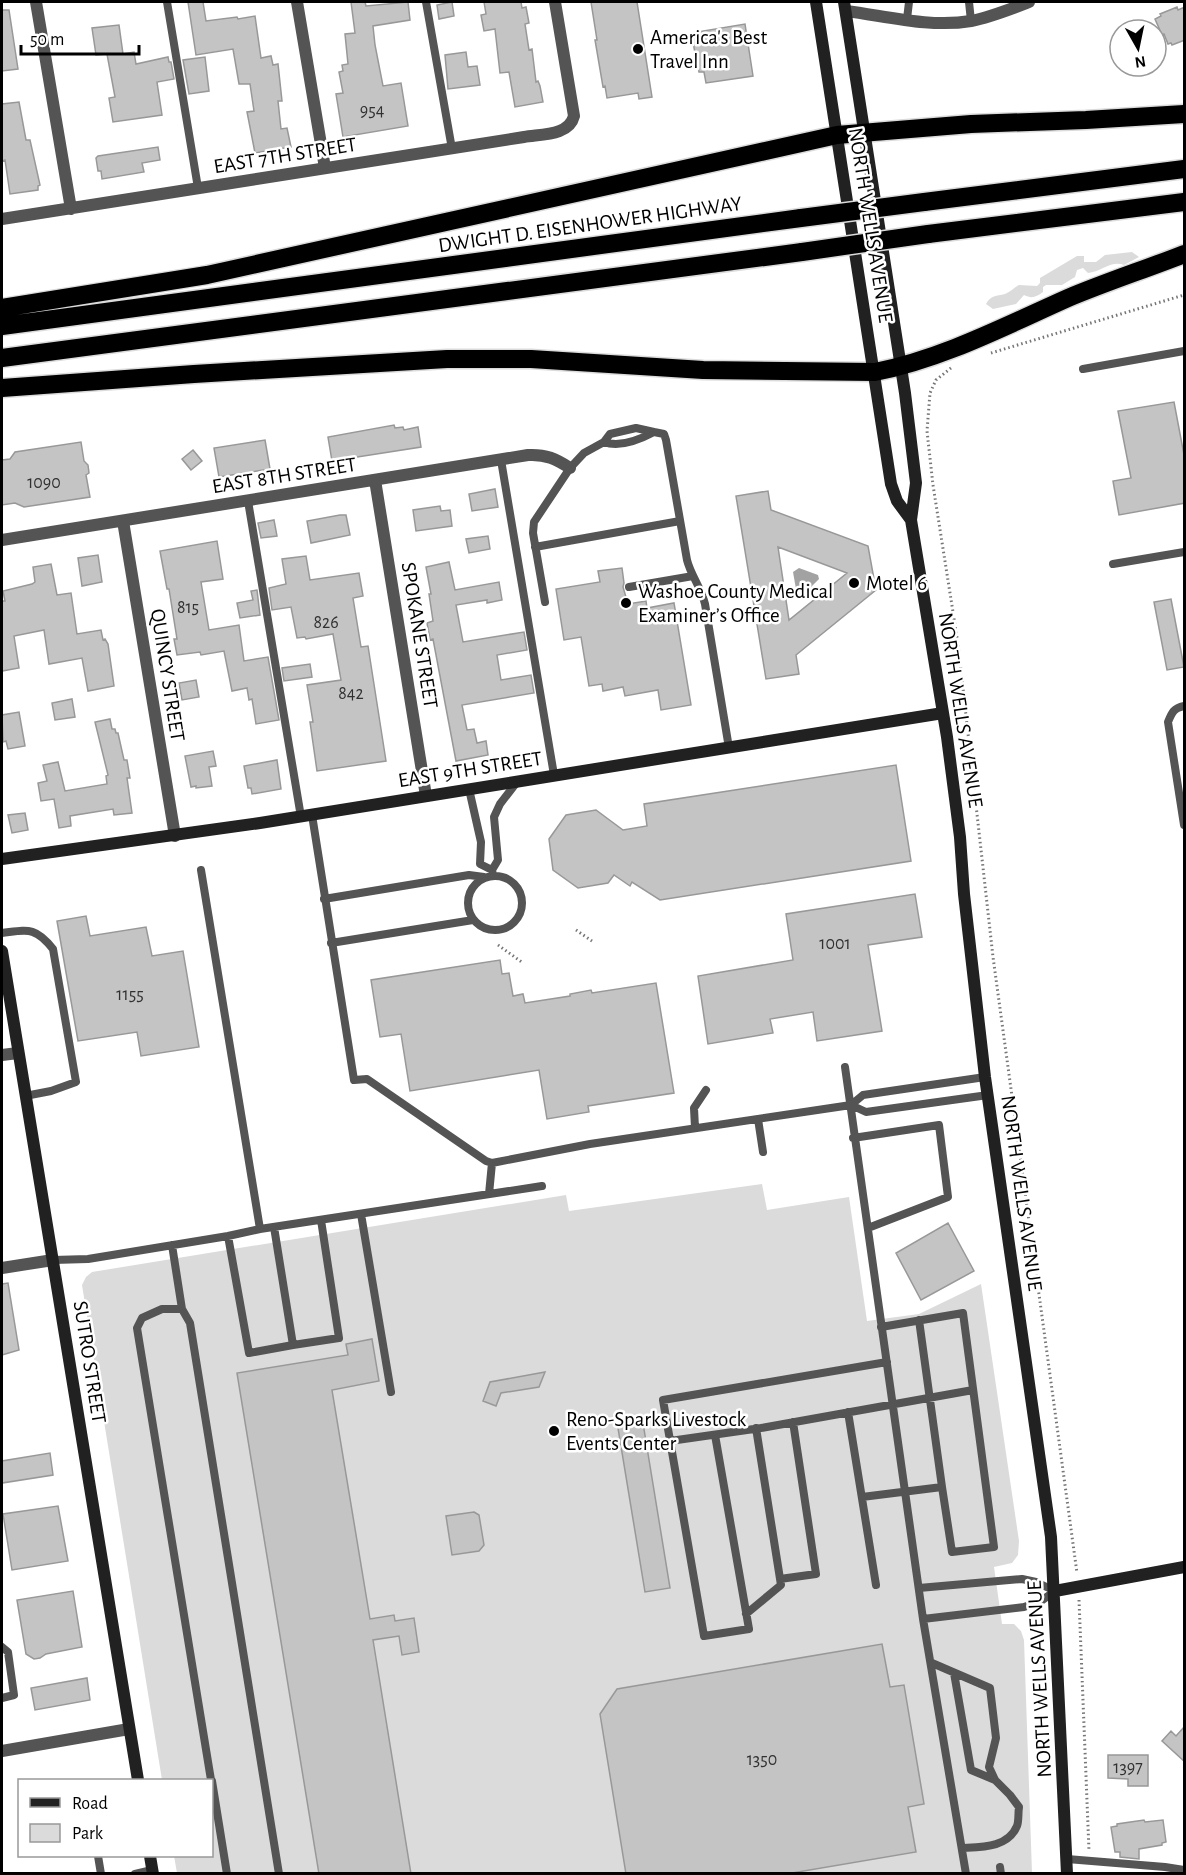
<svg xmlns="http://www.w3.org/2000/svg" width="1186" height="1875" font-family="'Alegreya Sans',sans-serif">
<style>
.green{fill:#dbdbdb}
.water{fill:#a2a2a2}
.building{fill:#c4c4c4;stroke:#989898;stroke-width:1.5;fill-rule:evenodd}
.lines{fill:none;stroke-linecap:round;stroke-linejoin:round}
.highway-casing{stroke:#dbdbdb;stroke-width:21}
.path{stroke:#767676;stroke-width:3;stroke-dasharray:1.5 3;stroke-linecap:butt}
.lane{stroke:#545454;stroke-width:8}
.street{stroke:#545454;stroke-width:12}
.secondary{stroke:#212121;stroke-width:12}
.highway{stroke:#000;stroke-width:18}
.highway-bridge-casing{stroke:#dbdbdb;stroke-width:21;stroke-linecap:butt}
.highway-bridge{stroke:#000;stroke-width:18}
.poi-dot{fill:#000;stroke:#fff;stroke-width:2}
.labels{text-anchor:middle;stroke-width:5;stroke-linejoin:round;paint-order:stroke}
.number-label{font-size:18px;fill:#313131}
.poi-label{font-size:21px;fill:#000;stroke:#fff;text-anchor:start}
.street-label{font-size:21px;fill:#000;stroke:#fff}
</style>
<rect width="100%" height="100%" fill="#fff"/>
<!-- green -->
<path class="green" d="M 1132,252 L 1139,257 L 1124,265 C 1111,260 1101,272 1088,273 L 1083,268 L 1077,270 L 1075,277 L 1062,285 L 1046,285 L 1043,287 L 1043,292 C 1036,297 1032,299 1024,295 L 1016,304 L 993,309 L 986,304 C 991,295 996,296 1005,294 C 1010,292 1015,287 1019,285 L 1037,286 L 1040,283 L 1040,278 L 1077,256 L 1084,256 L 1084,262 L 1096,262 L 1105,255 Z
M 762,1184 L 767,1210 L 849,1197 L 867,1321 L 919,1314 L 981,1284 L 1019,1541 L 1018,1555 L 1012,1563 L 994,1567 L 1002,1624 L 1014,1624 L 1021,1631 L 1024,1640 L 1032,1873 L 177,1873 L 174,1856 L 212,1856 L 212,1780 L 162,1780 L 82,1285 L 86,1277 L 92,1272 L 566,1195 L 569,1211 Z"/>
<!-- water -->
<path class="water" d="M 799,568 L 818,575 L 819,579 L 806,592 L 796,589 L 793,572 Z"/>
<!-- building -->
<path class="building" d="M 188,2 L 203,2 L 206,21 L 237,17 L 238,19 L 255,16 L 261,58 L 271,56 L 273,65 L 278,64 L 282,101 L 278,101 L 281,129 L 287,128 L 291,147 L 255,153 L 247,112 L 254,111 L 250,84 L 239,84 L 233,49 L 196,55 Z
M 351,2 L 365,2 L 366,6 L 408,2 L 410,20 L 373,26 L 375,45 L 383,86 L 401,83 L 408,126 L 343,137 L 336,94 L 343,93 L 339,72 L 343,71 L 342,65 L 348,64 L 345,34 L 355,33 Z
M 452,2 L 454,16 L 439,19 L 437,5 Z
M 484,2 L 521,2 L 522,8 L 526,7 L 529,23 L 525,24 L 529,50 L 532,49 L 536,82 L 538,81 L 540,86 L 543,102 L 515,107 L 509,72 L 500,73 L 495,29 L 484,31 L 481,15 L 486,14 Z
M 591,2 L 637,2 L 652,97 L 639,99 L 638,93 L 607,98 L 605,86 L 603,87 L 595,40 L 597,40 Z
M 1177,7 L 1178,10 L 1185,7 L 1185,40 L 1172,45 L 1171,43 L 1168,44 L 1164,34 L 1162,35 L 1155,19 L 1161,16 L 1160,14 Z
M 2,10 L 9,10 L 18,69 L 2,71 Z
M 745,24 L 753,76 L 706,83 L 704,72 L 699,72 L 691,33 Z
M 119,25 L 123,54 L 134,52 L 136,64 L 168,57 L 169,62 L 171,62 L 174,79 L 157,82 L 162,115 L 113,122 L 109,98 L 115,97 L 107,54 L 96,55 L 92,28 Z
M 466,52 L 468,67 L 477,66 L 480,85 L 448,89 L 445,55 Z
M 205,57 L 209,91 L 189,94 L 183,60 Z
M 19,102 L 26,140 L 30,140 L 40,185 L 38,186 L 38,190 L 10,194 L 5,160 L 2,161 L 2,104 Z
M 158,147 L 160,160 L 142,163 L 144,172 L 102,179 L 101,171 L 98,171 L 96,158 L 98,156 Z
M 1174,402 L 1185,460 L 1185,503 L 1119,515 L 1113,481 L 1131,478 L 1118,411 Z
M 394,425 L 395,428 L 403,427 L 404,430 L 418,427 L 421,447 L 332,461 L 328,437 Z
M 265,440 L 270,469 L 219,477 L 214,448 Z
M 81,442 L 84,461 L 88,465 L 89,473 L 86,475 L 90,497 L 24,507 L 15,503 L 2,505 L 2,460 L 10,459 L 15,452 Z
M 193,450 L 202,461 L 191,470 L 182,459 Z
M 495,489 L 498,507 L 472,511 L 469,494 Z
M 768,491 L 771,510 L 868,546 L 876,590 L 796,655 L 799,674 L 766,679 L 736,496 ZM 778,547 L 847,573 L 789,620 Z
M 440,506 L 441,511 L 450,510 L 452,526 L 416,531 L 413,510 Z
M 340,515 L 346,515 L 350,535 L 311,543 L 307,521 Z
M 274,520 L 277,536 L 261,538 L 258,523 Z
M 488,536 L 490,549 L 469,553 L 466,539 Z
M 217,541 L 223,579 L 201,582 L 209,630 L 239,625 L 244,661 L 268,657 L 279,720 L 256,724 L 252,699 L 249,700 L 247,688 L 232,691 L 224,651 L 201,655 L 200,652 L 177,655 L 174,639 L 177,639 L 169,589 L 167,589 L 160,551 Z
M 98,555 L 102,582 L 82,586 L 78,558 Z
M 306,556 L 310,580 L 359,573 L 363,596 L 353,598 L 361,647 L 368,646 L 386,761 L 317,771 L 310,722 L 313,722 L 307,685 L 341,680 L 333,634 L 306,639 L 305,637 L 297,638 L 291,607 L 272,610 L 269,588 L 286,584 L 282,559 Z
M 449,562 L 455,590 L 499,582 L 502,600 L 487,603 L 487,600 L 456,605 L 463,642 L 524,632 L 527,650 L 497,655 L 501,680 L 531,675 L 534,693 L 462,705 L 467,730 L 474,729 L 477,743 L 486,741 L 488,755 L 456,761 L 433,639 L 430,640 L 427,623 L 433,621 L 429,594 L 431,594 L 426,567 Z
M 51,564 L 57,595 L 71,593 L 77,634 L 101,630 L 103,640 L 105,639 L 108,644 L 114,686 L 88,691 L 82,658 L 49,664 L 44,630 L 14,636 L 19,668 L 2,671 L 2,601 L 5,601 L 3,591 L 32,584 L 35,582 L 33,567 Z
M 622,568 L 624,583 L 623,587 L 628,604 L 646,601 L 647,608 L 674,603 L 691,705 L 661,710 L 658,690 L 625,696 L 623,687 L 603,691 L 602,684 L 589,686 L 581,637 L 564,640 L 556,589 L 600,582 L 598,571 Z
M 257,590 L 260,615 L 240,618 L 237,603 L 253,600 L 251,591 Z
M 1171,599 L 1184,667 L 1167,670 L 1154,602 Z
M 310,664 L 312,677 L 284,681 L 282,668 Z
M 196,680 L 199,697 L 182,700 L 179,683 Z
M 72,699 L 75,717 L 55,720 L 52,703 Z
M 19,712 L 25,746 L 8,749 L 6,741 L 3,742 L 2,715 Z
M 110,719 L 112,729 L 115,729 L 116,733 L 118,733 L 124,760 L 127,760 L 130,778 L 127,778 L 132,813 L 114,815 L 113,809 L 70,816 L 71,826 L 59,828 L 54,799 L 41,801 L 38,783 L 47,781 L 43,765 L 58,762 L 65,791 L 107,784 L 106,776 L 108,775 L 95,722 Z
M 213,751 L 216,766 L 209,767 L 212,786 L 196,788 L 196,786 L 191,787 L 185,756 Z
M 277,760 L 281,789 L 252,794 L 251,788 L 248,788 L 244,766 Z
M 896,765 L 911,861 L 660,900 L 632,882 L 630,886 L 614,875 L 608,883 L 578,888 L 553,870 L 549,839 L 566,815 L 596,810 L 623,830 L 647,826 L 644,804 Z
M 25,813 L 28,830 L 12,833 L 8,815 Z
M 915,894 L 922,937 L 868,945 L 882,1031 L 817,1041 L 813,1012 L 770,1019 L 773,1033 L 708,1044 L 698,976 L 793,960 L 786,914 Z
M 86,916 L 90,936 L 146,927 L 152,956 L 183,951 L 199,1047 L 141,1056 L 137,1032 L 78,1041 L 57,921 Z
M 500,960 L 502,974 L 509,973 L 513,996 L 523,994 L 525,1003 L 570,996 L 570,994 L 591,990 L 592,993 L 656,983 L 674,1093 L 588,1106 L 589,1112 L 547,1119 L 539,1070 L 410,1091 L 401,1034 L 380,1037 L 371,980 Z
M 948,1223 L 974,1271 L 921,1300 L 896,1253 Z
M 8,1283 L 19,1350 L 2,1355 L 2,1284 Z
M 372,1339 L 379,1381 L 332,1390 L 370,1619 L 394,1615 L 395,1621 L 414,1618 L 419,1652 L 402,1655 L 399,1636 L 373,1640 L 411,1874 L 319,1874 L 237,1373 L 348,1355 L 346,1344 Z
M 545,1372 L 539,1387 L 501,1393 L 496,1406 L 483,1401 L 490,1382 Z
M 642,1417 L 670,1588 L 645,1592 L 617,1422 Z
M 50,1453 L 53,1475 L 2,1483 L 2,1461 Z
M 58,1506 L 68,1561 L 12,1570 L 3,1514 Z
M 474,1512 L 479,1515 L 484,1545 L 479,1551 L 452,1555 L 446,1516 Z
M 73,1591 L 82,1647 L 46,1654 L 40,1658 L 34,1659 L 26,1654 L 17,1600 Z
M 882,1644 L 890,1687 L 904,1685 L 924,1804 L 908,1807 L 916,1852 L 786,1874 L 626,1874 L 600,1714 L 617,1689 Z
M 87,1678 L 90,1700 L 35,1710 L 31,1688 Z
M 1185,1726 L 1185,1762 L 1162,1741 L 1171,1731 L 1176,1736 Z
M 1108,1755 L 1148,1755 L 1148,1786 L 1128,1786 L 1128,1779 L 1108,1778 Z
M 1144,1820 L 1145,1822 L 1163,1820 L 1166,1842 L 1162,1843 L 1162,1845 L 1139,1849 L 1139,1859 L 1120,1857 L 1120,1852 L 1115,1852 L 1111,1827 L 1117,1826 L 1117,1824 Z"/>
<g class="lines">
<!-- highway casing -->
<g class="highway-casing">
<path id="highway" d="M 924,202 L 1184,169
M 928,234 L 1184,202
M 2,308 L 207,275 L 837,135 L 971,124 L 1086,120 L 1184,114
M 2,326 L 801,218
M 2,358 L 802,252
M 2,388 L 194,374 L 447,359 L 531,359 L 703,370 L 875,372 C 942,359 1005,326 1068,298 C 1106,282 1146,269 1184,254"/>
</g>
<!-- path -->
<path class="path" d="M 991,353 L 1184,295
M 951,368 L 936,380 L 930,393 L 927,431 L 933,485 L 958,644 L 993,957 L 1077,1573
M 576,930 L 592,941
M 498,945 L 523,963
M 1079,1600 L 1089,1851"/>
<!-- lane -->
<path class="lane" d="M 167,2 L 198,188
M 426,2 L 452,149
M 969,2 L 971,21
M 907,19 L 909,2
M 1083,369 L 1184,351
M 654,432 L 664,434 L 666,440 L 687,560 C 691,576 701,587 705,604 L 729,748
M 501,460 L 554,775
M 248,501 L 301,817
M 535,547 L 680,521
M 1113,564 L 1184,552
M 629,587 L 693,576
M 545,602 L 533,533 L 534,522 L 570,468 L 584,453 L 604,442 L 610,434 L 636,428 L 654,432 C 639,440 620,448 604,442
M 1184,706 C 1174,708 1172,712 1168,722 L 1184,825
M 469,789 L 481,842 L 480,864 L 492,870
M 312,815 L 354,1080 L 367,1079 L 486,1161 L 492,1163 L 489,1194
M 201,870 L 260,1229
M 493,875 L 492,870 L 498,860 L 494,817 L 500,804 L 517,782
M468 903a27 27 0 1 1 54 0a27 27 0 1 1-54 0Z
M 324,899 L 469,875 L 484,877
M 2,933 C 27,930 35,926 53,949 L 76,1082 L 51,1091 L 25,1096
M 331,943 L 473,920
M 845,1067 L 923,1619 L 966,1874
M 851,1105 L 866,1112 L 988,1095
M 758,1119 L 763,1152
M 695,1128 L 694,1108 L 706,1090
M 853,1138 L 939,1125 L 948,1197 L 868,1228
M 492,1163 L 590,1144 L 851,1105 L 863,1095 L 985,1077
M 361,1214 L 391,1392
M 274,1227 L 293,1345 L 339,1338 L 321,1220
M 228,1236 L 249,1353 L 293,1345
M 172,1245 L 182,1309 L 190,1323 L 279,1874
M 53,1260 L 88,1259 L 228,1236 L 260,1229 L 542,1186
M 182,1309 L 162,1309 L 142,1318 L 137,1328 L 211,1780
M 919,1320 L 942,1487
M 848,1412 L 876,1585
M 715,1435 L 749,1629 L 704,1636 L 663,1400 L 887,1362
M 670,1441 L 761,1428 L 973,1390
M 862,1497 L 942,1487 L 952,1552 L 994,1547 L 963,1313 L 881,1327
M 780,1579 L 816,1574 L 793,1422
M 919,1588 L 1022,1579 L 1036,1582 L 1055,1591 L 1041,1601 L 1024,1607 L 923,1619
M 746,1614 L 781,1585 L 756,1428
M 2,1647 L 8,1652 L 14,1695 L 2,1698
M 932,1663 L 990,1688 L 996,1738 L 989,1767 L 995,1780 L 1010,1795 L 1019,1807 C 1018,1813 1019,1821 1017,1826 C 1008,1848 981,1847 962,1848
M 954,1673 L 971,1770 L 995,1780
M 212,1781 L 227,1874
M 98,1856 L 101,1874
M 1067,1859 L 1165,1867 L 1184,1870
M 1000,1867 L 1001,1874
M 135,1874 L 152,1870"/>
<!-- street -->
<path class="street" d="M 36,2 L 71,209
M 297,2 L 325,168
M 846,11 C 886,16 930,28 971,21 C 991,17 1011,9 1029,2
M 2,219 L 524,137 C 541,134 569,136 574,116 L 555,2
M 375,480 L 426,796
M 123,521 L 175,836
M 2,540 L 528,455 C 546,454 556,459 570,468
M 2,1055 L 18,1053
M 2,1268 L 53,1260
M 2,1751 L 129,1729"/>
<!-- secondary -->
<path class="secondary" d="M 816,2 L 891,484 L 897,501 L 911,520
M 844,2 L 905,393 L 916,483 L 911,520 L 947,737 L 960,837 L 964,894 L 985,1077 L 1051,1537 L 1067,1874
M 2,859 L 260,823 L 943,713
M 2,951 L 138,1780
M 1055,1591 L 1184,1567
M 150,1856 L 153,1874"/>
<!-- highway -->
<use href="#highway" class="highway"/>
<!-- highway-bridge casing -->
<g class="highway-bridge-casing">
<path id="highway-bridge" d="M 801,218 L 924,202
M 802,252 L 928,234"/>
</g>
<!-- highway-bridge -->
<use href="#highway-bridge" class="highway-bridge"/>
</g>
<!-- markers -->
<g class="poi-dot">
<circle cx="638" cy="49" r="6"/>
<circle cx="854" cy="583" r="6"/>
<circle cx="626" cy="603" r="6"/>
<circle cx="554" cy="1431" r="6"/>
</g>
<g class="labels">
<!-- number labels -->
<g class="number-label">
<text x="372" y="116">954</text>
<text x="44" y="488">1090</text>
<text x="188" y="613">815</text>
<text x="326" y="628">826</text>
<text x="351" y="699">842</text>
<text x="835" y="949">1001</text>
<text x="130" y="1000">1155</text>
<text x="762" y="1765">1350</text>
<text x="1128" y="1773">1397</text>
</g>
<!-- poi labels -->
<g class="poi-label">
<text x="650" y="44">America's Best<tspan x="650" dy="24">Travel Inn</tspan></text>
<text x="866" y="590">Motel 6</text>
<text x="638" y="598">Washoe County Medical<tspan x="638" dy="24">Examiner’s Office</tspan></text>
<text x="566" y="1426">Reno-Sparks Livestock<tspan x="566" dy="24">Events Center</tspan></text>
</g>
<!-- street labels -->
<g class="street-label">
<text transform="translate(285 155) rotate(-9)" y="7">EAST 7TH STREET</text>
<text transform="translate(590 224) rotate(-8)" y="7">DWIGHT D. EISENHOWER HIGHWAY</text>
<text transform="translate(871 225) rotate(81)" y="7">NORTH WELLS AVENUE</text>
<text transform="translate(284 475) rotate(-9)" y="7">EAST 8TH STREET</text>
<text transform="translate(420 635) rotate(81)" y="7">SPOKANE STREET</text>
<text transform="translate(168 675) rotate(81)" y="7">QUINCY STREET</text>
<text transform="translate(961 710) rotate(81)" y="7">NORTH WELLS AVENUE</text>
<text transform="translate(470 769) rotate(-9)" y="7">EAST 9TH STREET</text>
<text transform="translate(1022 1193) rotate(82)" y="7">NORTH WELLS AVENUE</text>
<text transform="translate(90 1362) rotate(81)" y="7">SUTRO STREET</text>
<text transform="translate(1039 1679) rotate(-93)" y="7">NORTH WELLS AVENUE</text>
</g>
</g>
<!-- border -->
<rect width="1186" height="1875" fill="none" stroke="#000000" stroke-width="6"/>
<!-- legend -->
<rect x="18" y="1779" width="195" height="78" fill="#ffffff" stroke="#999999" stroke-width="1.5"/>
<rect x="30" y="1798" width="30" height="9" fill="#212121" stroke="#999999" stroke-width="1.5"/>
<text x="72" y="1809" font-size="18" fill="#000000">Road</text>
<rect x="30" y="1824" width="30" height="18" fill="#dbdbdb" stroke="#999999" stroke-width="1.5"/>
<text x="72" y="1839" font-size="18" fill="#000000">Park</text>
<!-- north arrow -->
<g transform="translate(1138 48) rotate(171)"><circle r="28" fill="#ffffff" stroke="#999999" stroke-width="1.5"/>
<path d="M0-4.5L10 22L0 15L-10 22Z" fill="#000000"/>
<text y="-9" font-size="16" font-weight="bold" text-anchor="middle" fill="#000000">N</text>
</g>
<!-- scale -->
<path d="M21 45v9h118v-9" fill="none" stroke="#000000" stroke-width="3"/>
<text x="30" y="45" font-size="18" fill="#000000" stroke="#ffffff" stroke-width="4.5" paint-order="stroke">50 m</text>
</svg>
